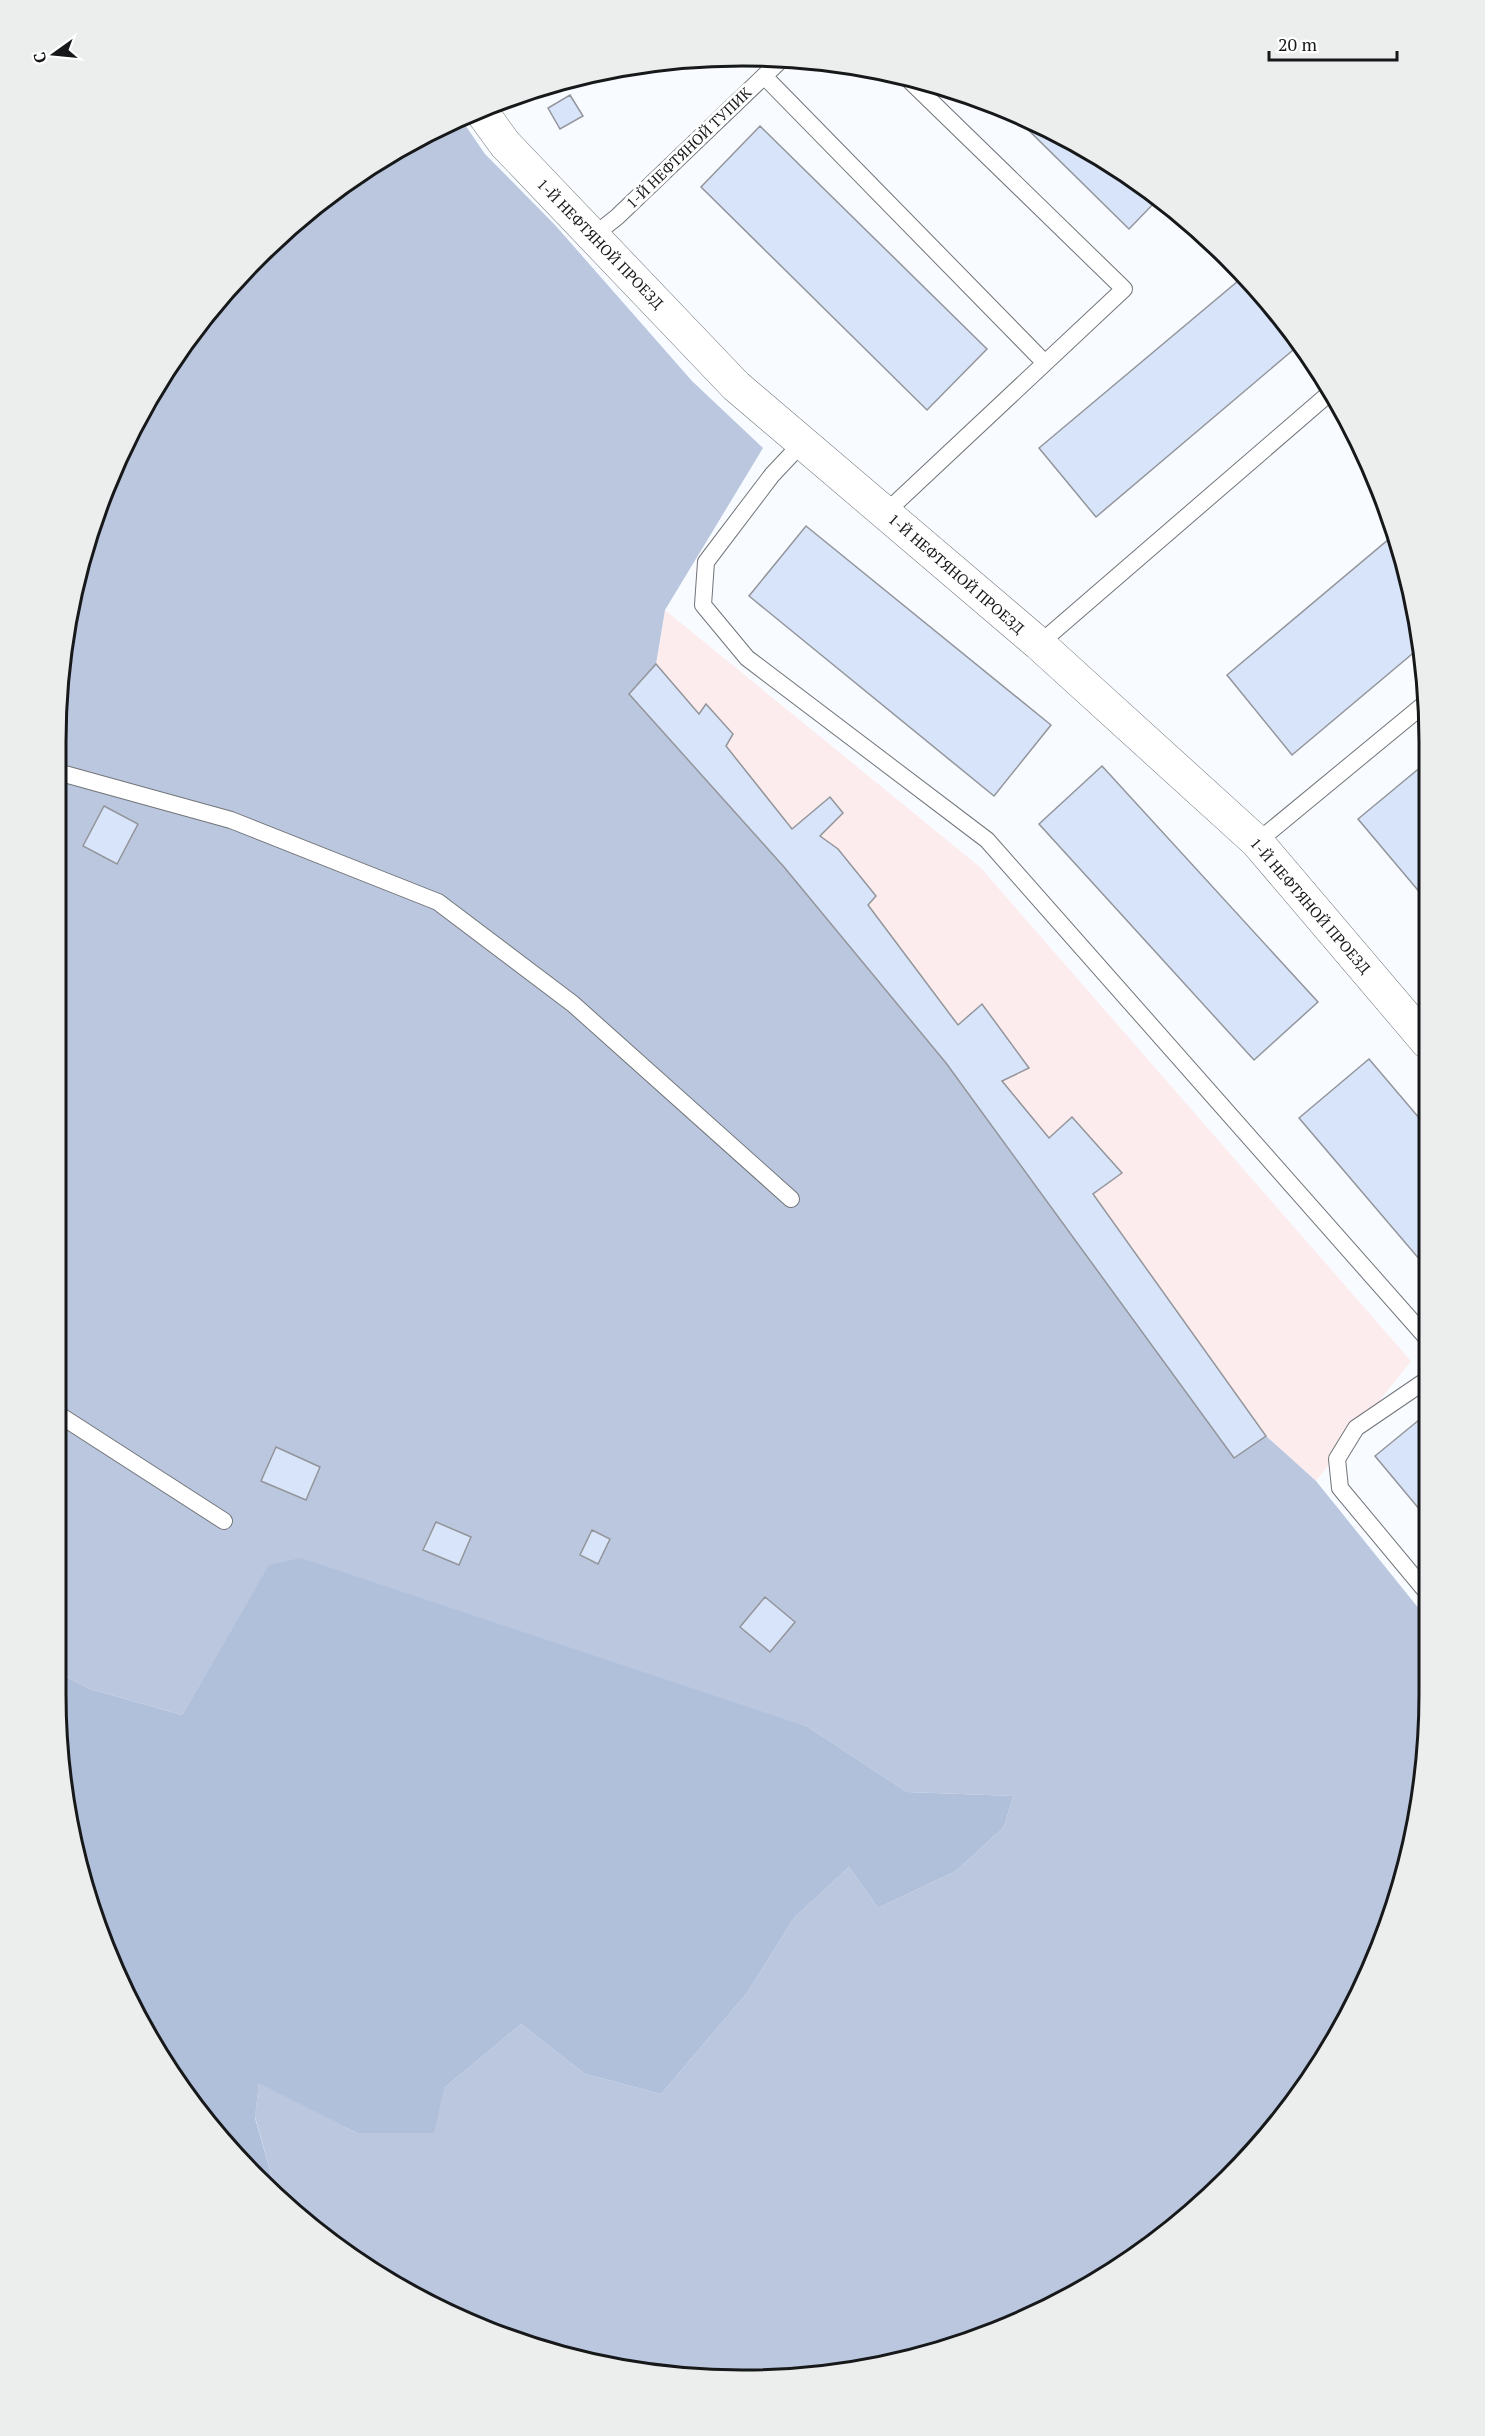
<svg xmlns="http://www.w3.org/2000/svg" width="1485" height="2436" font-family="'PT Serif',serif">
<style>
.industrial{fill:#fdeced}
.green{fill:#bac7df}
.forest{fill:#b0bfda}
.building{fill:#d7e4fa;stroke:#93959a;stroke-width:1.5}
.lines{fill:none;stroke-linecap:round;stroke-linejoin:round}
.service-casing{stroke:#727579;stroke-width:18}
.tertiary-casing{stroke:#727579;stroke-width:34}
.service{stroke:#fff;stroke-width:16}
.tertiary{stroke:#fff;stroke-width:33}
.labels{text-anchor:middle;stroke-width:6;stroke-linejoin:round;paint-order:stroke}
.street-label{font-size:15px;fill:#17181a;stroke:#fff}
.rim{fill:none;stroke:#17181a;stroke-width:3}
</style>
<rect width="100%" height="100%" fill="#f8fbff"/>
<!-- industrial -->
<path class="industrial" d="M 665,610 L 980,867 L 1411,1361 L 1316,1481 L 1266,1436 L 1234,1458 L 629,694 L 656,664 Z"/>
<!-- green -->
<path class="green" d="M 461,119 L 485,154 L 555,225 L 692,381 L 763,448 L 665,610 L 656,664 L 629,694 L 784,867 L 946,1063 L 1234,1457 L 1266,1436 L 1316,1481 L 1424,1615 L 1424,1783 L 1377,1956 L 1288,2111 L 1160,2239 L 1047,2309 L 963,2344 L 833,2375 L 742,2380 L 652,2375 L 522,2344 L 438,2309 L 325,2239 L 276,2191 L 255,2117 L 259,2082 L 357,2133 L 444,2088 L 521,2024 L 585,2074 L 661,2094 L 747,1993 L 794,1918 L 849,1867 L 878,1908 L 956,1871 L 1004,1827 L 1013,1796 L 907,1792 L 808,1727 L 269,1566 L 182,1715 L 90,1689 L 61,1674 L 61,653 L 108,480 L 197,325 L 289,226 L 399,148 Z"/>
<!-- forest -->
<path class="forest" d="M 301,1558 L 808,1727 L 907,1792 L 1013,1796 L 1004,1827 L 956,1871 L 878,1908 L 849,1867 L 794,1918 L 747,1993 L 661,2094 L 585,2074 L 521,2024 L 444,2088 L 434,2133 L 357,2133 L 259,2083 L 255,2118 L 276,2191 L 197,2111 L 127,1998 L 92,1914 L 61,1784 L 61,1674 L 90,1689 L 182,1715 L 269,1565 Z"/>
<!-- building -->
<path class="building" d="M 570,95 L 583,116 L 560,129 L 548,108 Z
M 1011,113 L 1046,126 L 1160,197 L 1129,229 Z
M 760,126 L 987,349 L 927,410 L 701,187 Z
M 1244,276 L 1259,290 L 1299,345 L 1096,517 L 1039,448 Z
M 806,526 L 1051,725 L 994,796 L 749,596 Z
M 1395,534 L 1418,649 L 1292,755 L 1227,675 Z
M 656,664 L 699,714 L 706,704 L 733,734 L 726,746 L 792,829 L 830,797 L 843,813 L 820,836 L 838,849 L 876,896 L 868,905 L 958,1025 L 982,1004 L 1029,1068 L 1002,1081 L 1049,1138 L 1072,1117 L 1122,1173 L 1093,1194 L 1266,1436 L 1234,1458 L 946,1063 L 784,867 L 629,694 Z
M 1102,766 L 1318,1002 L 1254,1060 L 1039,824 Z
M 1422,766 L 1428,773 L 1427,901 L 1358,819 Z
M 104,806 L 138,824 L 117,864 L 83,846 Z
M 1369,1059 L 1426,1126 L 1426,1267 L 1299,1118 Z
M 1425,1415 L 1425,1516 L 1375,1456 Z
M 276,1447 L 320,1467 L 306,1500 L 261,1481 Z
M 436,1522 L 471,1537 L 459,1565 L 423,1550 Z
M 592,1530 L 610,1539 L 598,1564 L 580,1555 Z
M 765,1597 L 795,1622 L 770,1652 L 740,1627 Z"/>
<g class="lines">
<!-- service casing -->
<g class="service-casing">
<path id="service" d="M 764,76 L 1045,363
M 593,236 L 617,217 L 784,57
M 803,442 L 772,475 L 706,562 L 703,605 L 747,658 L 987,840 L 1425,1336
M 885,513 L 1124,289 L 905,76
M 1039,644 L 1332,391
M 61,773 L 231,820 L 438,902 L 573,1004 L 791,1199
M 1257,842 L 1428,701
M 61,1416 L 224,1521
M 1424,1589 L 1340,1488 L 1337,1459 L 1356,1428 L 1425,1381"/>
</g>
<!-- tertiary casing -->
<g class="tertiary-casing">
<path id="tertiary" d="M 481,111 L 505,144 L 736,386 L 1039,644 L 1257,842 L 1427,1042"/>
</g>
<!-- service -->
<use href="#service" class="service"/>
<!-- tertiary -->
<use href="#tertiary" class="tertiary"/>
</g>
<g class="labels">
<!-- street labels -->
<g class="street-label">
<text transform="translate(689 148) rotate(-44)" y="5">1-Й НЕФТЯНОЙ ТУПИК</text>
<text transform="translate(600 244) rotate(46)" y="5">1-Й НЕФТЯНОЙ ПРОЕЗД</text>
<text transform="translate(956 574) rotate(41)" y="5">1-Й НЕФТЯНОЙ ПРОЕЗД</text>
<text transform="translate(1310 906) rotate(49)" y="5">1-Й НЕФТЯНОЙ ПРОЕЗД</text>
</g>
</g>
<!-- crop -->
<path d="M0 0H1485V2436H0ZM742 66H743A676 676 0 0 1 1419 742V1694A676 676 0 0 1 743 2370H742A676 676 0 0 1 66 1694V742A676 676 0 0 1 742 66Z" fill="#eceded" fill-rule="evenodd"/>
<path class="rim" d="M742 66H743A676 676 0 0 1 1419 742V1694A676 676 0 0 1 743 2370H742A676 676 0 0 1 66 1694V742A676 676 0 0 1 742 66Z"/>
<!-- north arrow -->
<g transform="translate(54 54) rotate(255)" stroke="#ffffff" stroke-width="4.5" paint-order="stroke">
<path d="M0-4.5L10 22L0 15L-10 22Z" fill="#17181a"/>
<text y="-9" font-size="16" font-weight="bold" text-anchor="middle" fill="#17181a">С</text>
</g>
<!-- scale -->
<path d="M1269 51v9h128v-9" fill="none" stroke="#17181a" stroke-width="3"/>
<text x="1278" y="51" font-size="18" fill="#17181a" stroke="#ffffff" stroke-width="4.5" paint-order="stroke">20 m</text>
</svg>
